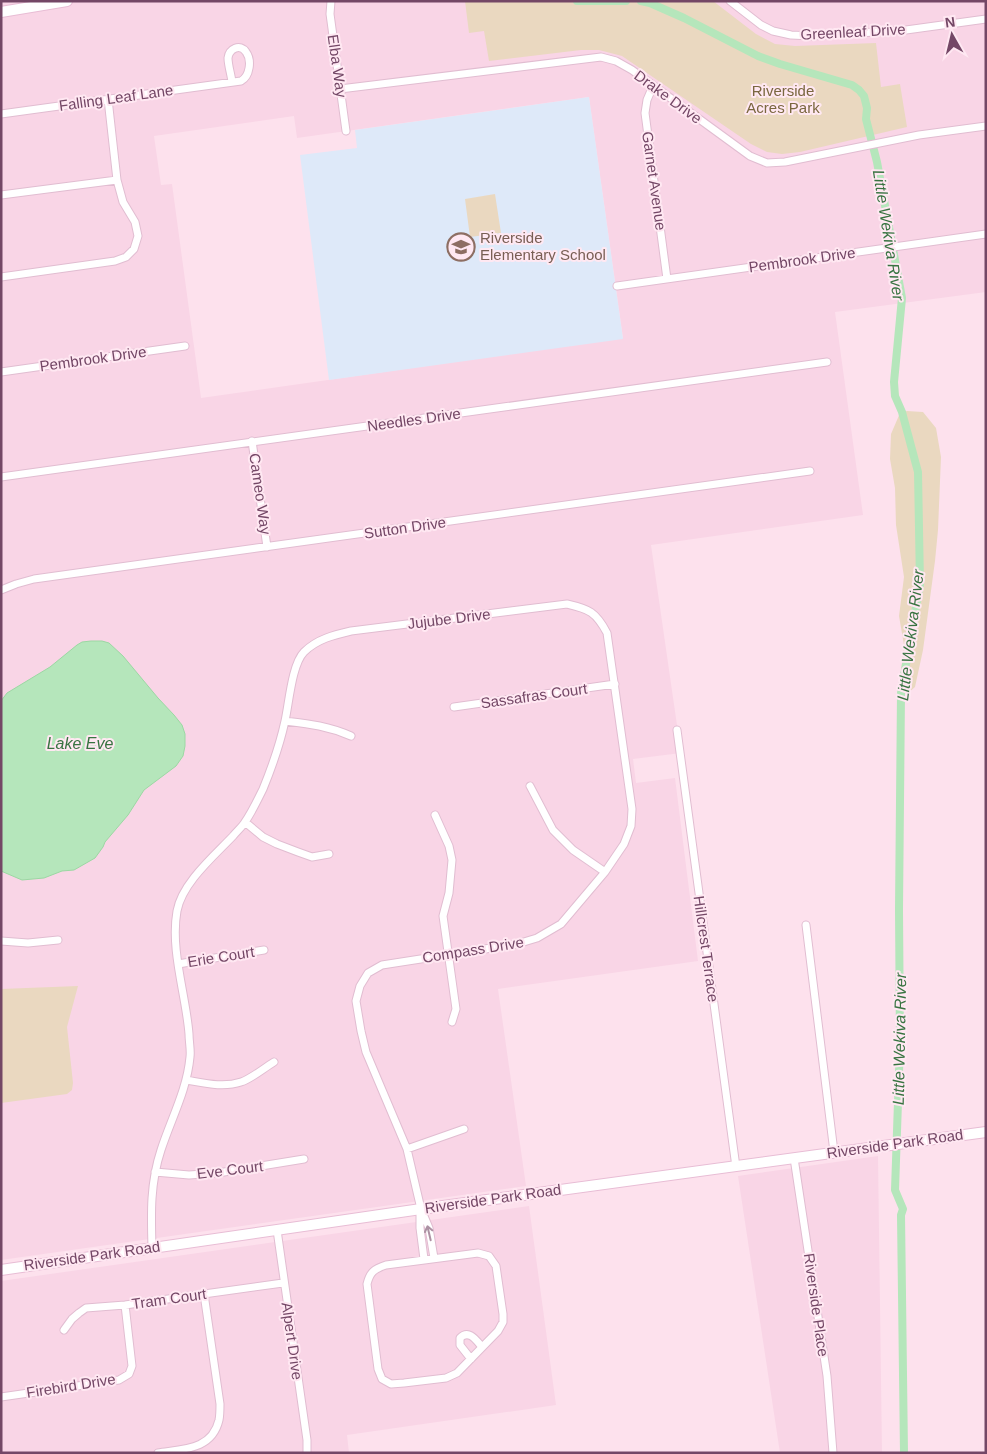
<svg xmlns="http://www.w3.org/2000/svg" width="987" height="1454" font-family="Helvetica,sans-serif">
<style>
.residential{fill:#f9d5e6;fill-rule:evenodd}
.education{fill:#dee9f9}
.green{fill:#ead8c0}
.water{fill:#b5e6bb;stroke:#9bd8a3}
.lines{fill:none;stroke-linecap:round;stroke-linejoin:round}
.canal{stroke:#b5e6bb;stroke-width:8}
.street-casing{stroke:#e1bdd1;stroke-width:9}
.secondary-casing{stroke:#e8bdd5;stroke-width:12}
.street{stroke:#fff;stroke-width:7}
.secondary{stroke:#fff;stroke-width:10}
.oneway{stroke:#ac91a3}
.labels{text-anchor:middle;stroke-width:4;stroke-linejoin:round;paint-order:stroke}
.street-label{font-size:15px;fill:#744766;stroke:#ffe8f2}
.park-label{font-size:15px;fill:#7a673f;stroke:#ffe8f2}
.education-label{font-size:15px;fill:#785e54;stroke:#ffe8f2;text-anchor:start}
.water-label{font-size:16px;font-style:italic;fill:#387341;stroke:#ffe8f2}
</style>
<rect width="100%" height="100%" fill="#fde1ed"/>
<!-- residential -->
<path class="residential" d="M 1,1 L 984,1 L 986,14 L 986,292 L 835,312 L 863,515 L 651,545 L 681,753 L 633,759 L 636,783 L 675,778 L 698,961 L 498,989 L 526,1186 L 1,1260 ZM 589,97 L 623,338 L 201,398 L 172,184 L 161,185 L 154,136 L 294,116 L 297,138 Z
M 878,1156 L 882,1453 L 780,1453 L 738,1176 Z
M 529,1206 L 556,1405 L 347,1435 L 349,1453 L 1,1453 L 1,1281 Z"/>
<!-- education -->
<path class="education" d="M 589,97 L 623,339 L 329,380 L 300,155 L 357,148 L 355,130 Z"/>
<!-- green -->
<path class="green" d="M 465,1 L 713,1 L 756,34 L 775,44 L 795,46 L 876,43 L 881,87 L 900,84 L 907,127 L 800,152 L 782,154 L 767,152 L 751,144 L 622,56 L 599,50 L 581,50 L 489,61 L 484,31 L 469,33 Z
M 495,194 L 501,233 L 470,237 L 465,199 Z
M 907,411 L 923,412 L 936,428 L 941,457 L 938,530 L 935,561 L 923,650 L 915,687 L 908,693 L 903,694 L 901,693 L 900,680 L 904,645 L 899,616 L 904,577 L 896,525 L 895,488 L 890,459 L 891,434 L 900,413 Z
M 78,986 L 67,1027 L 73,1083 L 72,1090 L 67,1094 L 1,1103 L 1,989 Z"/>
<!-- water -->
<path class="water" d="M 91,641 L 102,641 L 109,643 L 123,656 L 158,698 L 174,715 L 182,725 L 185,734 L 185,746 L 183,756 L 176,766 L 144,790 L 128,815 L 105,842 L 103,847 L 95,858 L 74,870 L 62,871 L 44,878 L 22,880 L 1,871 L 1,701 L 7,693 L 50,667 L 77,645 L 82,642 Z"/>
<g class="lines">
<!-- canal -->
<path class="canal" d="M 577,1 L 626,1
M 641,1 L 650,3 L 684,18 L 758,56 L 780,64 L 852,85 L 859,90 L 864,96 L 867,108 L 866,119 L 877,162 L 902,298 L 894,382 L 895,396 L 902,412 L 918,472 L 920,584 L 901,693 L 899,910 L 900,1043 L 895,1190 L 903,1209 L 901,1215 L 904,1453"/>
<!-- street casing -->
<g class="street-casing">
<path id="street" d="M 331,1 L 330,14 L 346,131
M 730,1 L 761,25 L 773,31 L 791,35 L 812,36 L 906,30 L 986,19
M 653,86 L 647,100 L 645,113 L 667,279
M 340,89 L 601,57 L 616,61 L 632,70 L 750,156 L 767,163 L 785,162 L 919,135 L 986,126
M 1,114 L 241,81 C 250,76 252,60 246,52 C 240,43 229,49 228,58 C 228,65 231,74 232,82
M 1,195 L 117,180
M 1,277 L 115,261 L 126,257 L 134,249 L 138,236 L 135,222 L 123,202 L 117,180 L 108,99
M 617,286 L 986,234
M 1,372 L 185,346
M 252,441 L 267,547
M 1,477 L 827,362
M 1,590 L 16,584 L 34,579 L 810,471
M 454,707 L 615,684
M 285,721 C 310,724 328,726 351,736
M 677,730 L 736,1167
M 530,786 L 553,830 L 573,850 L 605,872
M 435,815 L 449,846 L 452,860 L 449,893 L 443,916 L 456,1009 L 452,1022
M 245,822 L 263,837 L 277,844 L 298,852 L 312,857 L 329,854
M 806,925 L 834,1152
M 1,941 L 28,943 L 58,940
M 178,964 L 264,950
M 186,1080 C 204,1083 223,1088 241,1082 C 251,1079 264,1068 274,1062
M 407,1149 L 464,1129
M 794,1158 L 827,1376 L 833,1453
M 155,1172 L 189,1175 L 218,1173 L 304,1159
M 420,1212 L 420,1228 L 424,1259
M 277,1230 L 307,1440 L 307,1453
M 152,1247 C 151,1214 150,1183 161,1150 C 171,1119 187,1090 190,1057 C 191,1050 189,1042 189,1034 C 186,995 170,950 177,911 C 182,883 214,856 233,836 C 237,831 242,827 245,822 C 252,812 258,799 263,789 C 272,767 280,744 285,721 C 289,703 292,664 304,652 C 317,639 334,635 351,631 L 567,604 C 589,609 596,612 607,633 L 632,809 L 631,826 L 624,844 L 605,872 L 561,924 L 537,938 L 517,944 L 382,965 L 368,973 L 360,986 L 356,1001 L 361,1031 L 366,1052 L 407,1149 L 421,1209 L 429,1228 L 434,1258
M 478,1253 L 489,1256 L 496,1266 L 503,1314 L 503,1322 L 498,1331 L 457,1373 L 446,1378 L 404,1383 L 391,1384 L 382,1379 L 378,1369 L 367,1284 C 370,1272 374,1269 386,1265 Z
M 64,1330 L 72,1319 L 79,1313 L 86,1308 L 125,1305 L 283,1283
M 471,1359 L 460,1345 L 460,1338 C 469,1329 476,1340 482,1347
M 1,1397 L 119,1380 L 129,1374 L 132,1366 L 125,1305
M 158,1453 C 183,1449 212,1450 219,1420 C 220,1415 220,1409 220,1404 L 204,1294"/>
</g>
<!-- secondary casing -->
<g class="secondary-casing">
<path id="secondary" d="M 1,12 L 67,1
M 1,1270 L 421,1209 L 986,1132"/>
</g>
<!-- street -->
<use href="#street" class="street"/>
<!-- secondary -->
<use href="#secondary" class="secondary"/>
</g>
<!-- one-way arrows -->
<defs><path id="oneway-shaft" d="M-6 0H5M1.5-3L5.5 0L1.5 3" fill="none" stroke-width="1.6" stroke-linecap="round" stroke-linejoin="round" transform="scale(1.25)"/></defs>
<use class="oneway" href="#oneway-shaft" transform="translate(429 1233) rotate(-103)"/>
<!-- icons -->
<defs>
<g id="school-ring" transform="scale(1.4375)"><circle r="9.5" fill="#ffe8f2" stroke="#8d6e63" stroke-width="1.5"/><path d="M0-5L7-2L0 1L-7-2ZM-4 1L0 2.5L4 1V4Q0 6-4 4Z" fill="#8d6e63"/></g>
</defs>
<g fill-rule="evenodd">
<use href="#school-ring" x="461" y="247"/>
</g>
<g class="labels">
<!-- street labels -->
<g class="street-label">
<text transform="translate(853 32) rotate(-3)" y="5">Greenleaf Drive</text>
<text transform="translate(337 66) rotate(82)" y="5">Elba Way</text>
<text transform="translate(668 97) rotate(36)" y="5">Drake Drive</text>
<text transform="translate(116 98) rotate(-8)" y="5">Falling Leaf Lane</text>
<text transform="translate(654 181) rotate(82)" y="5">Garnet Avenue</text>
<text transform="translate(802 260) rotate(-8)" y="5">Pembrook Drive</text>
<text transform="translate(93 359) rotate(-8)" y="5">Pembrook Drive</text>
<text transform="translate(414 420) rotate(-8)" y="5">Needles Drive</text>
<text transform="translate(260 494) rotate(82)" y="5">Cameo Way</text>
<text transform="translate(405 528) rotate(-8)" y="5">Sutton Drive</text>
<text transform="translate(449 619) rotate(-7)" y="5">Jujube Drive</text>
<text transform="translate(534 696) rotate(-8)" y="5">Sassafras Court</text>
<text transform="translate(706 949) rotate(82)" y="5">Hillcrest Terrace</text>
<text transform="translate(473 950) rotate(-9)" y="5">Compass Drive</text>
<text transform="translate(221 957) rotate(-9)" y="5">Erie Court</text>
<text transform="translate(895 1144) rotate(-8)" y="5">Riverside Park Road</text>
<text transform="translate(230 1170) rotate(-7)" y="5">Eve Court</text>
<text transform="translate(493 1199) rotate(-8)" y="5">Riverside Park Road</text>
<text transform="translate(92 1256) rotate(-8)" y="5">Riverside Park Road</text>
<text transform="translate(169 1299) rotate(-8)" y="5">Tram Court</text>
<text transform="translate(816 1305) rotate(82)" y="5">Riverside Place</text>
<text transform="translate(292 1341) rotate(82)" y="5">Alpert Drive</text>
<text transform="translate(71 1386) rotate(-9)" y="5">Firebird Drive</text>
</g>
<!-- park labels -->
<g class="park-label">
<text x="783" y="96">Riverside<tspan x="783" dy="17">Acres Park</tspan></text>
</g>
<!-- education labels -->
<g class="education-label">
<text x="480" y="243">Riverside<tspan x="480" dy="17">Elementary School</tspan></text>
</g>
<!-- water labels -->
<g class="water-label">
<text transform="translate(889 235) rotate(81)" y="6">Little Wekiva River</text>
<text transform="translate(910 635) rotate(-83)" y="6">Little Wekiva River</text>
<text x="80" y="749">Lake Eve</text>
<text transform="translate(899 1039) rotate(-89)" y="6">Little Wekiva River</text>
</g>
</g>
<!-- border -->
<rect width="987" height="1454" fill="none" stroke="#744766" stroke-width="5"/>
<!-- north arrow -->
<g transform="translate(952 35) rotate(352)" stroke="#ffe8f2" stroke-width="4" paint-order="stroke">
<path d="M0-4L9 19L0 12L-9 19Z" fill="#744766"/>
<text y="-8" font-size="14" font-weight="bold" text-anchor="middle" fill="#744766">N</text>
</g>
</svg>
